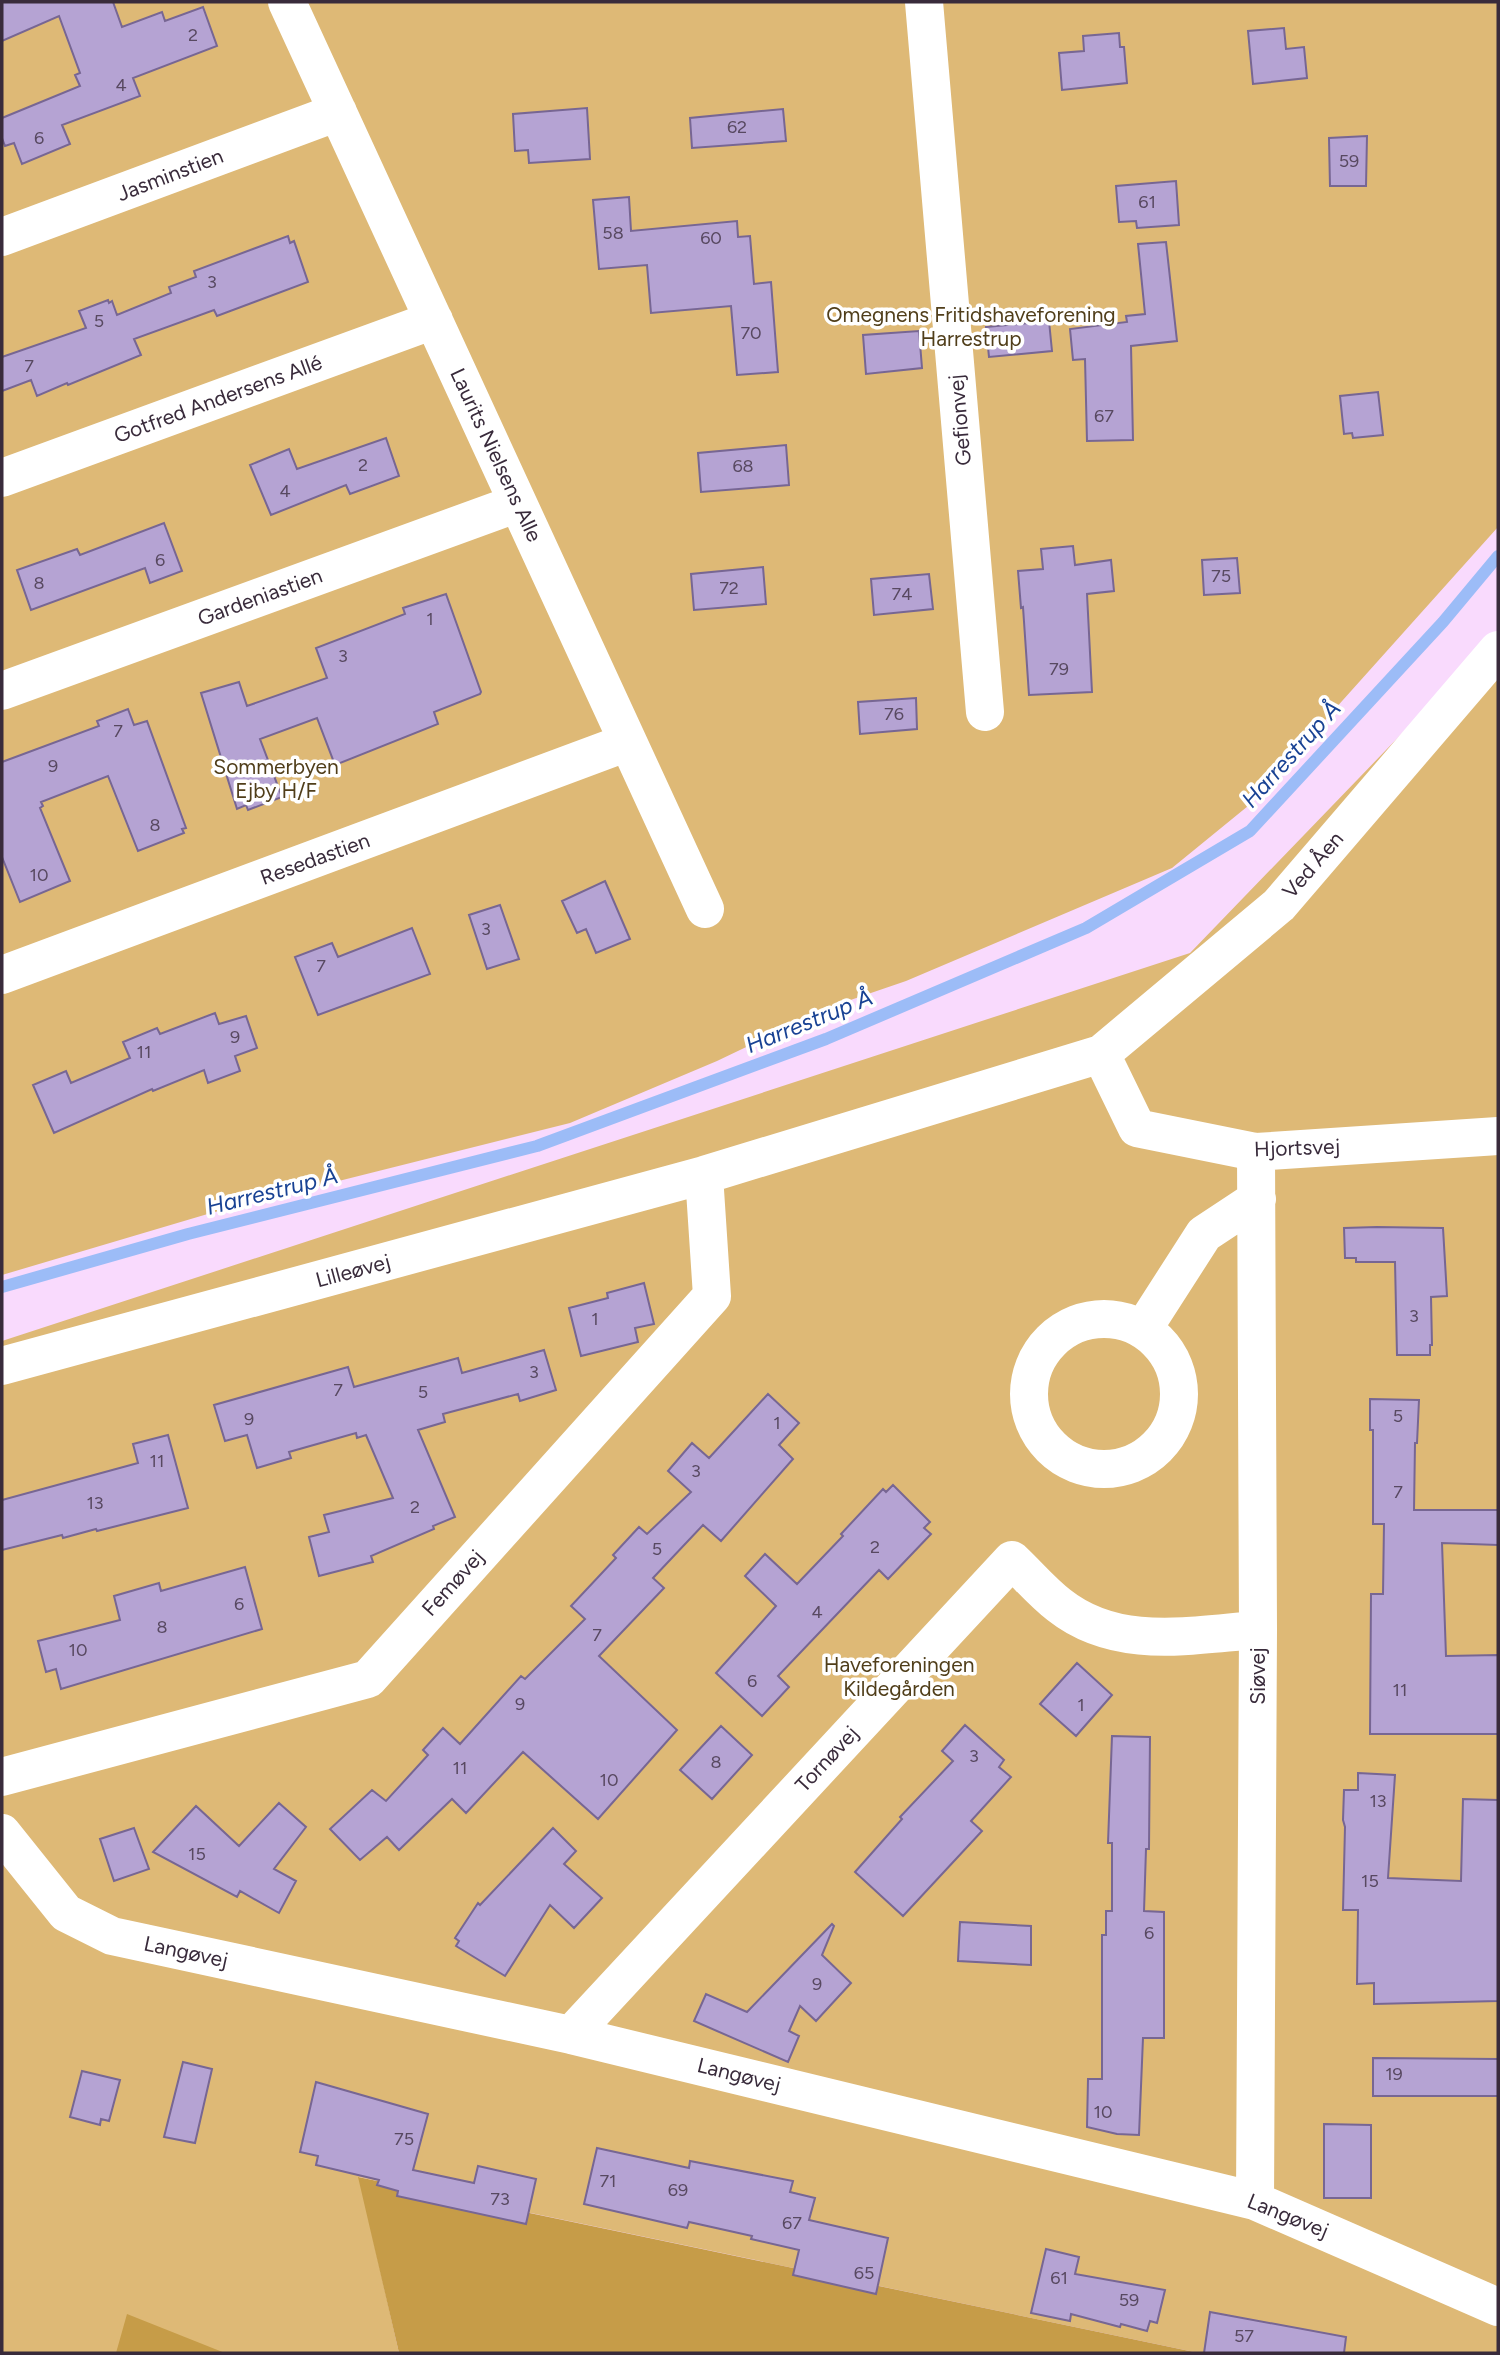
<svg xmlns="http://www.w3.org/2000/svg" width="1500" height="2355" font-family="Figtree,sans-serif">
<style>
.green{fill:#deb976}
.forest{fill:#c69c48}
.lines{fill:none;stroke-linecap:round;stroke-linejoin:round}
.stream{stroke:#9cbcf7;stroke-width:12}
.building{fill:#b5a3d3;stroke:#776693;stroke-width:2}
.minor{stroke:#fff;stroke-width:38}
.labels{text-anchor:middle;stroke-width:7;stroke-linejoin:round;paint-order:stroke}
.number-label{font-size:18px;fill:#584961}
.street-label{font-size:21px;fill:#392b3b;stroke:#fff}
.park-label{font-size:21px;fill:#503e1a;stroke:#fff}
.water-label{font-size:23px;font-style:italic;fill:#184294;stroke:#fff}
</style>
<rect width="100%" height="100%" fill="#f9dafd"/>
<!-- green -->
<path class="green" d="M 2,2 L 1498,2 L 1498,527 L 1248,806 L 1172,868 L 906,981 L 830,1007 L 717,1061 L 570,1123 L 211,1213 L 2,1275 Z
M 1498,634 L 1498,2353 L 1199,2353 L 359,2177 L 399,2353 L 2,2353 L 2,1341 L 1190,953 Z"/>
<!-- forest -->
<path class="forest" d="M 358,2177 L 1199,2353 L 399,2353 Z
M 127,2314 L 225,2353 L 116,2353 Z"/>
<g class="lines">
<!-- stream -->
<path class="stream" d="M 2,1287 L 188,1234 L 537,1146 L 826,1039 L 1086,928 L 1250,831 L 1443,622 L 1498,556"/>
</g>
<!-- building -->
<path class="building" d="M 2,2 L 113,2 L 122,27 L 162,12 L 165,21 L 203,7 L 217,46 L 133,78 L 140,96 L 62,125 L 70,144 L 22,164 L 14,143 L 5,146 L 2,138 L 2,118 L 80,86 L 75,75 L 80,73 L 59,16 L 2,41 Z
M 1284,28 L 1286,49 L 1304,47 L 1307,78 L 1253,84 L 1248,31 Z
M 1119,33 L 1120,47 L 1124,47 L 1127,83 L 1062,90 L 1059,53 L 1084,51 L 1083,36 Z
M 587,108 L 590,159 L 529,163 L 528,150 L 515,151 L 513,114 Z
M 783,109 L 786,141 L 692,148 L 690,118 Z
M 1367,136 L 1366,186 L 1330,186 L 1329,138 Z
M 1176,181 L 1179,225 L 1137,228 L 1136,221 L 1119,222 L 1116,186 Z
M 629,197 L 631,231 L 737,221 L 738,237 L 750,236 L 754,284 L 771,282 L 778,372 L 737,375 L 731,306 L 651,313 L 647,265 L 599,269 L 593,200 Z
M 288,236 L 290,243 L 294,241 L 308,282 L 217,316 L 214,310 L 134,339 L 141,355 L 68,385 L 67,383 L 37,396 L 31,380 L 2,391 L 2,357 L 86,328 L 79,311 L 108,300 L 109,303 L 112,301 L 117,315 L 171,293 L 169,287 L 196,277 L 194,271 Z
M 1166,242 L 1177,341 L 1131,346 L 1133,440 L 1087,441 L 1085,359 L 1073,360 L 1070,329 L 1127,322 L 1126,316 L 1145,314 L 1138,244 Z
M 1049,321 L 1052,351 L 989,357 L 986,327 Z
M 919,331 L 922,368 L 866,374 L 863,335 Z
M 1378,392 L 1383,435 L 1353,438 L 1352,433 L 1344,434 L 1340,396 Z
M 386,438 L 399,476 L 350,494 L 346,485 L 271,515 L 250,465 L 289,449 L 297,469 Z
M 786,445 L 789,485 L 701,492 L 698,453 Z
M 164,523 L 182,571 L 150,583 L 145,568 L 31,610 L 17,570 L 77,549 L 80,555 Z
M 1073,546 L 1075,565 L 1111,560 L 1114,591 L 1087,594 L 1092,692 L 1029,695 L 1023,607 L 1021,608 L 1018,571 L 1043,569 L 1041,549 Z
M 1237,558 L 1240,593 L 1204,595 L 1202,560 Z
M 763,567 L 766,604 L 694,610 L 691,574 Z
M 929,574 L 933,609 L 874,615 L 871,579 Z
M 446,594 L 481,692 L 480,694 L 434,712 L 438,724 L 335,765 L 317,718 L 260,739 L 282,797 L 248,810 L 246,805 L 237,809 L 201,693 L 239,682 L 247,706 L 327,678 L 316,648 L 405,614 L 403,608 Z
M 916,698 L 917,729 L 860,734 L 858,702 Z
M 128,709 L 134,725 L 147,721 L 186,828 L 182,829 L 184,833 L 138,851 L 108,776 L 41,802 L 43,806 L 40,808 L 70,881 L 20,902 L 2,857 L 2,762 L 99,726 L 97,721 Z
M 605,881 L 630,939 L 596,953 L 586,929 L 577,933 L 562,901 Z
M 500,905 L 519,959 L 487,969 L 469,915 Z
M 412,928 L 430,974 L 318,1015 L 295,957 L 332,943 L 338,957 Z
M 215,1013 L 219,1024 L 246,1016 L 257,1048 L 235,1056 L 240,1071 L 208,1083 L 204,1070 L 153,1091 L 152,1089 L 54,1133 L 33,1085 L 66,1071 L 71,1083 L 130,1058 L 123,1042 L 157,1028 L 160,1034 Z
M 1377,1227 L 1443,1228 L 1447,1296 L 1431,1297 L 1432,1345 L 1430,1345 L 1430,1355 L 1397,1355 L 1395,1262 L 1356,1262 L 1356,1258 L 1345,1258 L 1344,1228 Z
M 644,1283 L 654,1324 L 635,1328 L 638,1342 L 581,1356 L 569,1308 L 608,1298 L 607,1293 Z
M 544,1350 L 556,1390 L 520,1401 L 518,1394 L 443,1414 L 445,1422 L 418,1430 L 455,1517 L 433,1526 L 434,1529 L 371,1556 L 373,1562 L 319,1576 L 309,1537 L 329,1532 L 324,1515 L 393,1498 L 366,1435 L 357,1438 L 356,1433 L 289,1452 L 291,1458 L 257,1468 L 247,1435 L 225,1441 L 214,1405 L 348,1367 L 354,1387 L 458,1358 L 462,1373 Z
M 768,1394 L 799,1423 L 779,1445 L 793,1459 L 721,1541 L 703,1525 L 653,1578 L 664,1588 L 599,1656 L 677,1730 L 598,1819 L 523,1752 L 466,1813 L 452,1799 L 399,1850 L 387,1837 L 360,1860 L 330,1829 L 372,1790 L 386,1801 L 428,1755 L 423,1750 L 443,1728 L 460,1744 L 521,1676 L 525,1679 L 585,1619 L 571,1606 L 616,1558 L 613,1555 L 639,1527 L 647,1534 L 691,1492 L 668,1471 L 692,1443 L 709,1458 Z
M 1370,1399 L 1419,1400 L 1417,1443 L 1415,1443 L 1414,1510 L 1498,1510 L 1498,1545 L 1442,1543 L 1446,1656 L 1498,1655 L 1498,1734 L 1370,1734 L 1371,1594 L 1383,1594 L 1384,1524 L 1373,1524 L 1373,1430 L 1370,1430 Z
M 168,1435 L 188,1508 L 97,1531 L 96,1529 L 63,1538 L 62,1535 L 2,1550 L 2,1500 L 138,1463 L 133,1444 Z
M 893,1485 L 930,1522 L 924,1528 L 931,1534 L 888,1579 L 879,1570 L 778,1676 L 789,1687 L 762,1716 L 716,1673 L 776,1606 L 745,1576 L 765,1554 L 797,1584 L 843,1536 L 841,1534 L 883,1489 L 886,1492 Z
M 245,1567 L 262,1629 L 61,1689 L 56,1669 L 46,1672 L 38,1641 L 120,1620 L 114,1596 L 159,1583 L 161,1591 Z
M 1077,1663 L 1112,1695 L 1076,1736 L 1040,1704 Z
M 965,1725 L 1004,1760 L 999,1767 L 1011,1777 L 971,1821 L 982,1831 L 903,1916 L 855,1872 L 902,1819 L 900,1817 L 953,1761 L 942,1751 Z
M 721,1726 L 752,1755 L 712,1799 L 680,1770 Z
M 1112,1736 L 1150,1737 L 1149,1849 L 1146,1849 L 1144,1911 L 1164,1912 L 1164,2038 L 1143,2038 L 1139,2135 L 1117,2134 L 1087,2127 L 1088,2079 L 1102,2079 L 1102,1935 L 1106,1935 L 1106,1911 L 1112,1911 L 1112,1843 L 1108,1843 Z
M 1358,1773 L 1395,1775 L 1388,1878 L 1461,1881 L 1463,1799 L 1498,1800 L 1498,2001 L 1374,2004 L 1374,1983 L 1357,1984 L 1358,1910 L 1343,1910 L 1345,1827 L 1343,1820 L 1344,1790 L 1358,1790 Z
M 279,1803 L 306,1827 L 274,1869 L 296,1881 L 279,1913 L 240,1891 L 237,1897 L 153,1852 L 196,1806 L 239,1846 Z
M 134,1828 L 149,1869 L 114,1881 L 100,1839 Z
M 553,1828 L 576,1851 L 564,1864 L 602,1898 L 574,1928 L 550,1905 L 505,1976 L 456,1946 L 459,1941 L 455,1938 L 478,1903 L 480,1905 Z
M 960,1922 L 1031,1926 L 1031,1965 L 958,1961 Z
M 832,1924 L 834,1926 L 822,1955 L 851,1983 L 816,2021 L 800,2006 L 789,2031 L 799,2036 L 788,2062 L 694,2021 L 706,1994 L 747,2012 Z
M 1373,2058 L 1498,2059 L 1498,2096 L 1373,2096 Z
M 183,2062 L 212,2069 L 195,2143 L 164,2137 Z
M 82,2071 L 120,2080 L 109,2121 L 101,2119 L 100,2125 L 70,2117 Z
M 316,2082 L 428,2114 L 413,2170 L 474,2183 L 478,2166 L 536,2179 L 526,2224 L 397,2196 L 398,2191 L 377,2185 L 379,2180 L 316,2165 L 318,2156 L 300,2152 Z
M 1324,2124 L 1371,2125 L 1371,2198 L 1324,2198 Z
M 597,2148 L 689,2168 L 690,2161 L 793,2181 L 790,2192 L 815,2198 L 809,2220 L 888,2238 L 876,2294 L 793,2275 L 799,2250 L 751,2239 L 752,2236 L 689,2222 L 687,2228 L 584,2204 Z
M 1046,2249 L 1079,2257 L 1075,2274 L 1165,2290 L 1157,2323 L 1150,2321 L 1147,2331 L 1121,2324 L 1120,2327 L 1071,2314 L 1070,2321 L 1031,2313 Z
M 1210,2312 L 1346,2337 L 1344,2353 L 1204,2353 Z"/>
<g class="lines">
<!-- minor -->
<path class="minor" d="M 287,2 L 705,909
M 924,2 L 985,712
M 2,237 L 338,112
M 2,478 L 434,320
M 2,691 L 518,503
M 2,975 L 628,742
M 1101,1054 L 1137,1128 L 1256,1152 L 1498,1136
M1029 1394a75 75 0 1 1 150 0a75 75 0 1 1-150 0Z
M 1143,1329 L 1204,1234 L 1257,1199
M 2,1366 L 704,1175 L 1101,1054 L 1279,905 L 1498,650
M 2,1777 L 368,1679 L 712,1296 L 704,1175
M 2,1833 L 66,1913 L 112,1936 L 571,2035 L 1255,2201 L 1498,2307
M 571,2035 L 1012,1560 C 1028,1575 1042,1592 1059,1605 C 1117,1651 1190,1635 1258,1630
M 1255,2201 L 1258,1630 L 1256,1152"/>
</g>
<g class="labels">
<!-- number labels -->
<g class="number-label">
<text x="193" y="41">2</text>
<text x="121" y="91">4</text>
<text x="737" y="133">62</text>
<text x="39" y="144">6</text>
<text x="1349" y="167">59</text>
<text x="1147" y="208">61</text>
<text x="613" y="239">58</text>
<text x="711" y="244">60</text>
<text x="212" y="288">3</text>
<text x="99" y="327">5</text>
<text x="751" y="339">70</text>
<text x="29" y="372">7</text>
<text x="1104" y="422">67</text>
<text x="363" y="471">2</text>
<text x="743" y="472">68</text>
<text x="285" y="497">4</text>
<text x="160" y="566">6</text>
<text x="1221" y="582">75</text>
<text x="39" y="589">8</text>
<text x="729" y="594">72</text>
<text x="902" y="600">74</text>
<text x="430" y="625">1</text>
<text x="343" y="662">3</text>
<text x="1059" y="675">79</text>
<text x="894" y="720">76</text>
<text x="118" y="737">7</text>
<text x="53" y="772">9</text>
<text x="155" y="831">8</text>
<text x="39" y="881">10</text>
<text x="486" y="935">3</text>
<text x="321" y="972">7</text>
<text x="235" y="1043">9</text>
<text x="144" y="1058">11</text>
<text x="1414" y="1322">3</text>
<text x="595" y="1325">1</text>
<text x="534" y="1378">3</text>
<text x="338" y="1396">7</text>
<text x="423" y="1398">5</text>
<text x="1398" y="1422">5</text>
<text x="249" y="1425">9</text>
<text x="777" y="1429">1</text>
<text x="157" y="1467">11</text>
<text x="696" y="1477">3</text>
<text x="1398" y="1498">7</text>
<text x="95" y="1509">13</text>
<text x="415" y="1513">2</text>
<text x="875" y="1553">2</text>
<text x="657" y="1555">5</text>
<text x="239" y="1610">6</text>
<text x="817" y="1618">4</text>
<text x="162" y="1633">8</text>
<text x="597" y="1641">7</text>
<text x="78" y="1656">10</text>
<text x="752" y="1687">6</text>
<text x="1400" y="1696">11</text>
<text x="520" y="1710">9</text>
<text x="1081" y="1711">1</text>
<text x="974" y="1762">3</text>
<text x="716" y="1768">8</text>
<text x="460" y="1774">11</text>
<text x="609" y="1786">10</text>
<text x="1378" y="1807">13</text>
<text x="197" y="1860">15</text>
<text x="1370" y="1887">15</text>
<text x="1149" y="1939">6</text>
<text x="817" y="1990">9</text>
<text x="1394" y="2080">19</text>
<text x="1103" y="2118">10</text>
<text x="404" y="2145">75</text>
<text x="608" y="2187">71</text>
<text x="678" y="2196">69</text>
<text x="500" y="2205">73</text>
<text x="792" y="2229">67</text>
<text x="864" y="2279">65</text>
<text x="1059" y="2284">61</text>
<text x="1129" y="2306">59</text>
<text x="1244" y="2342">57</text>
</g>
<!-- street labels -->
<g class="street-label">
<text transform="translate(170 175) rotate(-21)" y="7">Jasminstien</text>
<text transform="translate(218 399) rotate(-20)" y="7">Gotfred Andersens Allé</text>
<text transform="translate(960 420) rotate(-95)" y="7">Gefionvej</text>
<text transform="translate(496 455) rotate(65)" y="7">Laurits Nielsens Alle</text>
<text transform="translate(260 597) rotate(-20)" y="7">Gardeniastien</text>
<text transform="translate(315 859) rotate(-20)" y="7">Resedastien</text>
<text transform="translate(1313 865) rotate(-49)" y="7">Ved Åen</text>
<text transform="translate(1297 1148) rotate(-2)" y="7">Hjortsvej</text>
<text transform="translate(353 1271) rotate(-15)" y="7">Lilleøvej</text>
<text transform="translate(453 1583) rotate(-48)" y="7">Femøvej</text>
<text transform="translate(1258 1676) rotate(-90)" y="7">Siøvej</text>
<text transform="translate(827 1759) rotate(-47)" y="7">Tornøvej</text>
<text transform="translate(186 1952) rotate(12)" y="7">Langøvej</text>
<text transform="translate(739 2075) rotate(14)" y="7">Langøvej</text>
<text transform="translate(1288 2216) rotate(22)" y="7">Langøvej</text>
</g>
<!-- park labels -->
<g class="park-label">
<text x="971" y="322">Omegnens Fritidshaveforening<tspan x="971" dy="24">Harrestrup</tspan></text>
<text x="276" y="774">Sommerbyen<tspan x="276" dy="24">Ejby H/F</tspan></text>
<text x="899" y="1672">Haveforeningen<tspan x="899" dy="24">Kildegården</tspan></text>
</g>
<!-- water labels -->
<g class="water-label">
<text transform="translate(1291 754) rotate(-48)" y="8">Harrestrup Å</text>
<text transform="translate(809 1021) rotate(-22)" y="8">Harrestrup Å</text>
<text transform="translate(272 1191) rotate(-14)" y="8">Harrestrup Å</text>
</g>
</g>
<!-- border -->
<rect width="1500" height="2355" fill="none" stroke="#392b3b" stroke-width="7"/>
</svg>
